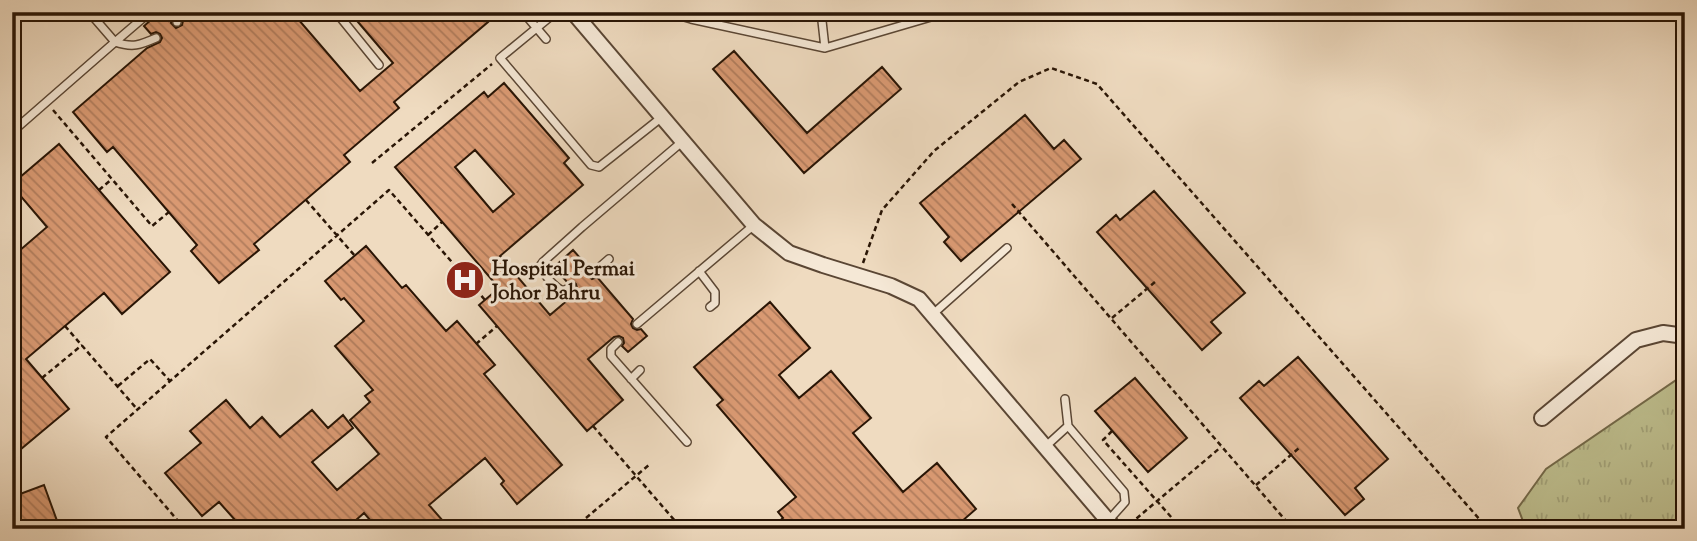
<svg xmlns="http://www.w3.org/2000/svg" width="1697" height="541" font-family="'Sorts Mill Goudy',serif">
<style>
.grass{fill:url(#grass-tufts);stroke:#746a4a;stroke-width:2}
.building{fill:url(#building-back-hatch);stroke:#291505;stroke-width:2;fill-rule:evenodd}
.lines{fill:none;stroke-linecap:round;stroke-linejoin:round}
.lane-casing{stroke:#5a4634;stroke-width:10}
.street-casing{stroke:#5a4634;stroke-width:18}
.path{stroke:#291505;stroke-width:2.5;stroke-dasharray:5 3.5;stroke-linecap:butt}
.lane{stroke:#f5e8d6;stroke-width:7}
.street{stroke:#f5e8d6;stroke-width:14}
.labels{text-anchor:middle;stroke-width:6;stroke-linejoin:round;paint-order:stroke}
.poi-label{font-size:21px;font-weight:bold;fill:#291505;stroke:#f5e8d6;text-anchor:start}
</style>
<defs>
<pattern id="grass-tufts" width="24" height="20" patternUnits="userSpaceOnUse" patternTransform="scale(1.75)"><rect width="24" height="20" fill="#bebf8f"/><path d="M3 7l-1-3M5 7V3M7 7l1-3M15 17l-1-3M17 17v-4M19 17l1-3" fill="none" stroke="#a3a37a"/></pattern>
<pattern id="building-back-hatch" width="6" height="6" patternUnits="userSpaceOnUse" patternTransform="scale(1.75)"><rect width="6" height="6" fill="#d99972"/><path d="M-1 5l2 2M0 0l6 6M5-1l2 2" fill="none" stroke="#b07c5c"/></pattern>
</defs>
<rect width="100%" height="100%" fill="#efdbc0"/>
<filter id="stains"><feTurbulence type="fractalNoise" baseFrequency=".00286" numOctaves="4"/><feColorMatrix values="0 0 0 0 .2 0 0 0 0 .09 0 0 0 0 .02 0 0 0 .5 -.17"/></filter>
<radialGradient id="worn" r=".72"><stop offset=".6" stop-color="#630" stop-opacity="0"/><stop offset="1" stop-color="#630" stop-opacity=".3"/></radialGradient>
<!-- grass -->
<path class="grass" d="M 1685,374 L 1685,529 L 1526,529 L 1518,508 L 1546,469 Z"/>
<!-- building -->
<path class="building" d="M 160,12 L 173,12 L 171,23 L 176,28 L 182,25 L 185,12 L 292,12 L 360,91 L 393,63 L 358,22 L 369,12 L 480,12 L 488,22 L 394,102 L 399,108 L 344,155 L 350,162 L 254,244 L 259,250 L 219,283 L 191,251 L 197,245 L 113,147 L 107,152 L 73,112 L 147,48 L 160,42 L 162,38 L 160,34 L 156,32 L 151,34 L 144,26 Z
M 734,51 L 807,133 L 882,67 L 901,89 L 804,173 L 713,69 Z
M 504,83 L 569,158 L 564,163 L 583,185 L 500,256 L 550,315 L 576,293 L 575,292 L 577,288 L 576,284 L 572,281 L 567,282 L 554,267 L 573,250 L 589,268 L 587,272 L 588,276 L 592,279 L 597,277 L 633,319 L 631,324 L 633,328 L 637,330 L 641,329 L 647,336 L 628,352 L 622,346 L 624,343 L 623,338 L 619,336 L 614,337 L 588,359 L 623,400 L 587,431 L 479,305 L 499,288 L 395,167 L 484,92 L 488,97 ZM 475,150 L 514,194 L 493,212 L 455,167 Z
M 1025,115 L 1054,149 L 1064,140 L 1081,159 L 961,261 L 944,242 L 949,237 L 920,203 Z
M 59,144 L 170,272 L 122,314 L 104,293 L 26,359 L 69,409 L 21,449 L 12,438 L 12,257 L 47,227 L 12,186 L 12,184 Z
M 1154,191 L 1245,293 L 1211,322 L 1221,333 L 1202,350 L 1097,232 L 1116,215 L 1120,220 Z
M 366,246 L 402,288 L 406,285 L 446,331 L 457,321 L 495,365 L 484,374 L 562,465 L 517,504 L 501,484 L 504,481 L 485,458 L 429,505 L 450,529 L 378,529 L 364,513 L 346,529 L 243,529 L 219,502 L 202,516 L 165,473 L 201,443 L 190,431 L 226,400 L 250,428 L 262,417 L 280,437 L 312,410 L 328,428 L 343,415 L 353,428 L 312,462 L 337,490 L 379,454 L 350,420 L 370,402 L 365,396 L 373,390 L 335,346 L 364,321 L 344,298 L 341,300 L 325,281 Z
M 770,302 L 810,348 L 779,375 L 799,398 L 831,371 L 871,418 L 853,433 L 903,492 L 937,463 L 976,509 L 953,529 L 770,529 L 783,518 L 778,512 L 796,497 L 717,405 L 723,400 L 694,367 Z
M 1298,357 L 1388,459 L 1355,488 L 1364,499 L 1345,515 L 1240,398 L 1259,381 L 1264,386 Z
M 1135,378 L 1187,438 L 1148,472 L 1095,411 Z
M 44,485 L 60,529 L 12,529 L 12,497 Z"/>
<g class="lines">
<!-- lane casing -->
<g class="lane-casing">
<path id="lane" d="M 89,12 L 115,42 L 150,12
M 336,12 L 379,65
M 523,12 L 546,39
M 556,12 L 500,58 L 591,165 L 599,167 L 662,117
M 667,12 L 691,19 L 825,48 L 948,12
M 821,12 L 825,48
M 177,22 L 179,12
M 12,132 L 115,42 C 133,48 140,45 156,38
M 699,271 L 715,292 L 715,303 L 710,307
M 593,273 L 609,259
M 571,287 L 563,291 C 554,287 544,275 540,266 L 543,262 L 582,227 L 683,141
M 933,314 L 1007,248
M 637,324 L 754,225
M 618,342 L 611,349 L 611,356 L 687,442
M 631,379 L 640,370
M 1065,399 L 1068,426 L 1124,492 L 1125,502 L 1108,521
M 1045,447 L 1068,426"/>
</g>
<!-- street casing -->
<g class="street-casing">
<path id="street" d="M 573,12 L 754,225 L 789,253 L 823,265 L 891,286 L 919,299 L 1115,529
M 1542,418 L 1636,340 L 1663,333 L 1685,336"/>
</g>
<!-- path -->
<path class="path" d="M 53,110 L 152,226 L 169,212
M 372,163 L 492,64
M 99,190 L 112,179
M 306,200 L 355,256
M 1012,204 L 1293,529
M 428,235 L 442,222
M 863,263 L 882,210 L 934,151 L 1019,82 L 1051,68 L 1097,84 L 1488,529
M 1112,318 L 1155,282
M 65,326 L 137,409
M 476,344 L 497,326
M 42,378 L 82,345
M 118,386 L 150,359 L 170,381
M 593,426 L 682,529
M 1112,431 L 1103,440 L 1172,518
M 1256,485 L 1299,448
M 1130,524 L 1221,447
M 185,529 L 106,437 L 389,190 L 485,300
M 573,529 L 650,464"/>
<!-- lane -->
<use href="#lane" class="lane"/>
<!-- street -->
<use href="#street" class="street"/>
</g>
<!-- icons -->
<defs>
<g id="hospital-disc" transform="scale(2.0125)"><circle r="9.5" fill="#8f2418" stroke="#f5e8d6"/><path d="M-5-5h3v3.5h4V-5h3V5h-3V1.5h-4V5h-3Z" fill="#fff"/></g>
</defs>
<g fill-rule="evenodd">
<use href="#hospital-disc" x="465" y="280"/>
</g>
<g class="labels">
<!-- poi labels -->
<g class="poi-label">
<text x="492" y="275">Hospital Permai<tspan x="492" dy="24">Johor Bahru</tspan></text>
</g>
</g>
<!-- margin -->
<rect width="1697" height="541" fill="none" stroke="#efdbc0" stroke-width="42"/>
<rect x="14" y="14" width="1669" height="513" fill="none" stroke="#291505" stroke-width="3.5"/>
<rect x="21" y="21" width="1655" height="499" fill="none" stroke="#291505" stroke-width="2"/>
<rect width="100%" height="100%" filter="url(#stains)"/>
<rect width="100%" height="100%" fill="url(#worn)"/>
</svg>
